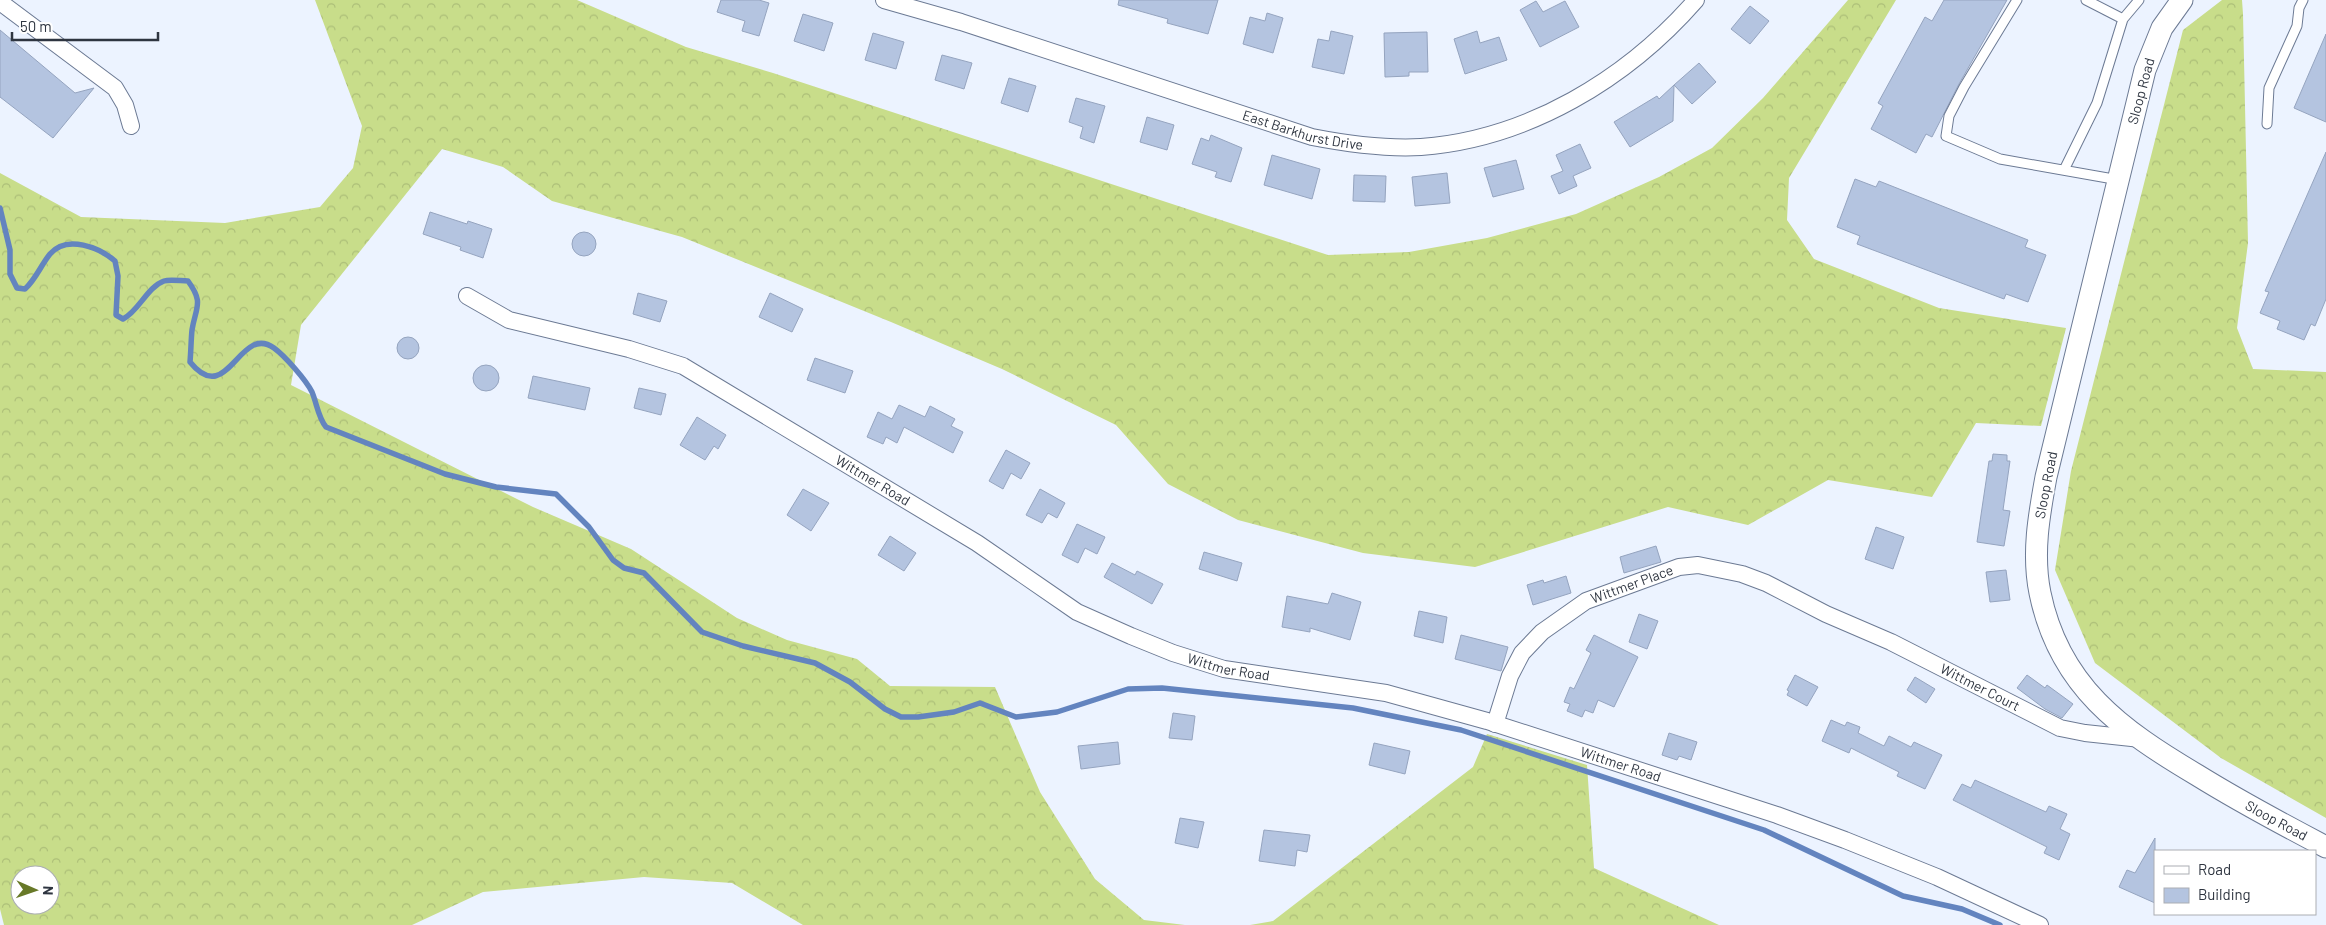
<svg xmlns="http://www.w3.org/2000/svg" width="2326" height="925" font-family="Barlow,sans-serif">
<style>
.forest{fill:url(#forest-crowns);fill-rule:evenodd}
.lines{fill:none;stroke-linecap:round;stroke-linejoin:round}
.stream{stroke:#6384bf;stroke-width:5.5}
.building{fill:#b4c4e0;stroke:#95a4bf}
.service-casing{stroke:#6c7a94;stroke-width:11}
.minor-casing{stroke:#6c7a94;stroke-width:18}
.tertiary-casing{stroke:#6c7a94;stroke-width:23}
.service{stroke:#fff;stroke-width:9}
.minor{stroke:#fff;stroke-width:16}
.tertiary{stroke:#fff;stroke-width:21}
.labels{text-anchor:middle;stroke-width:4;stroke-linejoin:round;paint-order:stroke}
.street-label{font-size:14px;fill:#2e3540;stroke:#fff}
</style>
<defs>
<pattern id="forest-crowns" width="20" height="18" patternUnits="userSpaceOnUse" patternTransform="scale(1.25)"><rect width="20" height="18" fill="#c8dd8a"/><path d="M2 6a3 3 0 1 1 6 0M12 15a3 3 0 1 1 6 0" fill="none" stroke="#acbe78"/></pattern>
</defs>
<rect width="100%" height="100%" fill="#ecf3ff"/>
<!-- forest -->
<path class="forest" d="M 315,0 L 577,0 L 686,47 L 773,73 L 1328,255 L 1409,252 L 1487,238 L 1576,214 L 1659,177 L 1712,148 L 1763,98 L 1848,0 L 1896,0 L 1789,178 L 1787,220 L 1814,259 L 1939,308 L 2066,328 L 2041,426 L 1976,423 L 1932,497 L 1828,480 L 1748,525 L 1668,507 L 1475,567 L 1363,553 L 1238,520 L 1168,484 L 1116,425 L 1002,369 L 891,322 L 682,237 L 552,201 L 503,167 L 442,149 L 301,325 L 291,385 L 533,507 L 631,549 L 737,618 L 787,640 L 857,659 L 890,686 L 995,687 L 1040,792 L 1095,879 L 1144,920 L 1185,925 L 803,925 L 732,883 L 644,877 L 483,892 L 412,925 L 4,925 L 0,909 L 0,173 L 81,217 L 225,223 L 320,207 L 353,168 L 362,126 ZM 20,875 L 50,875 L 50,905 L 20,905 Z
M 2222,0 L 2242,0 L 2243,14 L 2248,243 L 2237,328 L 2253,369 L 2326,372 L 2326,818 L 2221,758 L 2095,663 L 2055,570 L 2071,471 L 2183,30 Z
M 1487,734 L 1587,765 L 1594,868 L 1719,925 L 1250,925 L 1273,921 L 1473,767 Z"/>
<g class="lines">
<!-- stream -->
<path class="stream" d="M 0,208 L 10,250 L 10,274 L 17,288 L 25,289 C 36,279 41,265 50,254 C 67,234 100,248 115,261 L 118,276 L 116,315 L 123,319 C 139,311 147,287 164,281 C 170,279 181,281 188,281 C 204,303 196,306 192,330 C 191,340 191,351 190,362 C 228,409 239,323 274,348 C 285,356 306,380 312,392 C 317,404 318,417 326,427 L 445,474 L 496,487 L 556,494 L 589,527 L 613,560 L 624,568 L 644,573 L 702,632 L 743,646 L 815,663 L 850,682 L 885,709 L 901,717 L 918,717 L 954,712 L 980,703 L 1016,717 L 1057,712 L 1128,689 L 1162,688 L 1353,708 L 1461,730 L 1764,830 L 1903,896 L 1962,909 L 2000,925"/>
</g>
<!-- building -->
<path class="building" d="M 721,0 L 759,0 L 769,3 L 759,36 L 742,31 L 745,21 L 717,12 Z
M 1119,0 L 1218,0 L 1208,34 L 1167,23 L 1168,19 L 1118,5 Z
M 1944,0 L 2007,0 L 1959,84 L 1932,137 L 1926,134 L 1916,153 L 1871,129 L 1883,106 L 1878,103 L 1925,17 L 1932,21 Z
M 1536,1 L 1543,12 L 1565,1 L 1579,27 L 1540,47 L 1520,10 Z
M 1750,6 L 1769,21 L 1750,44 L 1731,29 Z
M 1267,13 L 1283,18 L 1273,53 L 1243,44 L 1250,17 L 1265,21 Z
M 803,14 L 833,23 L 824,51 L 794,41 Z
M 0,30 L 75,93 L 94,88 L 53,138 L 0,97 Z
M 1331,31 L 1353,36 L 1344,74 L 1312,67 L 1318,39 L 1329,41 Z
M 1477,31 L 1480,43 L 1499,37 L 1507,60 L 1465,74 L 1454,39 Z
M 1427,32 L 1428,72 L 1409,72 L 1409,76 L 1385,77 L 1384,33 Z
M 873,33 L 904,42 L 896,69 L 865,60 Z
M 2326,34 L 2326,122 L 2294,108 Z
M 942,55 L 972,63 L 964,89 L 935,80 Z
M 1699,63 L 1716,82 L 1692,104 L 1674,85 Z
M 1009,78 L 1036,86 L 1028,112 L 1001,103 Z
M 1674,85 L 1673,121 L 1630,147 L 1614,122 L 1657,96 L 1659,99 Z
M 1076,98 L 1105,106 L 1094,143 L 1080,138 L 1083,127 L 1069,122 Z
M 1147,117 L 1174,125 L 1167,150 L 1140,142 Z
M 1211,135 L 1242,148 L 1231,182 L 1215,177 L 1217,172 L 1192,164 L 1201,138 L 1209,141 Z
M 1580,144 L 1591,168 L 1573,176 L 1577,186 L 1559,194 L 1551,176 L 1563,171 L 1556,155 Z
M 2326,152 L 2326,299 L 2315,326 L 2311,324 L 2304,340 L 2277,329 L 2280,321 L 2260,313 L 2269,292 L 2265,291 Z
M 1272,155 L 1320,169 L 1312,199 L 1264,185 Z
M 1516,160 L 1524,189 L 1493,197 L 1484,168 Z
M 1447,173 L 1450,203 L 1415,206 L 1412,177 Z
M 1354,175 L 1386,176 L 1385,202 L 1353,201 Z
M 1855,179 L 1876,187 L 1879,181 L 2028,240 L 2025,247 L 2046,255 L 2028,302 L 2006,294 L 2004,299 L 1857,244 L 1860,236 L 1837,227 Z
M 430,212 L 467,224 L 468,221 L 492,229 L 483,258 L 460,250 L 461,247 L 423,234 Z
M572 244a12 12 0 1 1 24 0a12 12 0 1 1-24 0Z
M 638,293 L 667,301 L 660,322 L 633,314 Z
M 770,293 L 803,309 L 792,332 L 759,317 Z
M397 348a11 11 0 1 1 22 0a11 11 0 1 1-22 0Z
M 815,358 L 853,371 L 845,393 L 807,380 Z
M473 378a13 13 0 1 1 26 0a13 13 0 1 1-26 0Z
M 533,376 L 590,388 L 585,410 L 528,398 Z
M 639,388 L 666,394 L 661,415 L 634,408 Z
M 899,405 L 925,417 L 930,406 L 955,419 L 951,426 L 963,432 L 953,453 L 904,427 L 897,443 L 886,437 L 883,444 L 867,437 L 878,412 L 892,419 Z
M 697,417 L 726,435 L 718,449 L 714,446 L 705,460 L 680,445 Z
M 1006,450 L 1030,463 L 1021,479 L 1011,473 L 1003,489 L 989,481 Z
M 1993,454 L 2007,455 L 2007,461 L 2010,461 L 2003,510 L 2010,511 L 2004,546 L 1977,542 L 1989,461 L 1992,461 Z
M 803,489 L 829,503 L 811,531 L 787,515 Z
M 1040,489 L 1065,503 L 1057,518 L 1048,513 L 1042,523 L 1026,515 Z
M 1077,524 L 1105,537 L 1097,554 L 1085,548 L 1078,563 L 1062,555 Z
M 1876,527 L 1904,537 L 1893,569 L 1865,559 Z
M 890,536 L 916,553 L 904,571 L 878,555 Z
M 1656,546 L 1661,562 L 1624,573 L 1620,557 Z
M 1204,552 L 1242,563 L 1237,581 L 1199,569 Z
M 1112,563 L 1135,575 L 1137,571 L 1163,584 L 1152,604 L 1104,577 Z
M 2006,570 L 2010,600 L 1990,602 L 1986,572 Z
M 1566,576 L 1571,593 L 1533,605 L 1527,585 L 1543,580 L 1544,583 Z
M 1332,593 L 1361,602 L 1350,640 L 1310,628 L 1310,632 L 1282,627 L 1287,596 L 1328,604 Z
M 1419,611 L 1447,617 L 1443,643 L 1414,636 Z
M 1639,614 L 1658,621 L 1647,649 L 1629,642 Z
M 1461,635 L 1508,647 L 1501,671 L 1455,659 Z
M 1594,635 L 1638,657 L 1614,707 L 1598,700 L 1593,713 L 1585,710 L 1582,717 L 1567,711 L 1570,704 L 1564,702 L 1570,687 L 1574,689 L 1591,653 L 1586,650 Z
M 1795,675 L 1818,687 L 1807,706 L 1787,695 L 1789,691 L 1787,690 Z
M 2027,675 L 2045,688 L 2047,685 L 2073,704 L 2062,718 L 2045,709 L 2017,688 Z
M 1915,677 L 1935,689 L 1926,703 L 1907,690 Z
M 1173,713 L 1195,716 L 1192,740 L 1169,738 Z
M 1831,720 L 1845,726 L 1847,722 L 1860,727 L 1858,733 L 1884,746 L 1889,736 L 1911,747 L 1914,742 L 1942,755 L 1925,789 L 1897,776 L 1899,772 L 1851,748 L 1849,753 L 1822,741 Z
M 1669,733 L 1697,742 L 1691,760 L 1679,756 L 1677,760 L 1662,755 Z
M 1118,742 L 1120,764 L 1081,769 L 1078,746 Z
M 1374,743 L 1410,751 L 1405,774 L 1369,765 Z
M 1975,780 L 2046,812 L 2049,806 L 2067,814 L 2060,829 L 2070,834 L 2059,860 L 2044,853 L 2047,847 L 1953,800 L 1962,784 L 1971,788 Z
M 1180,818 L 1204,822 L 1198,848 L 1175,843 Z
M 1264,830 L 1310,835 L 1307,852 L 1297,850 L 1295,866 L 1259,861 Z
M 2155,838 L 2155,903 L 2119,887 L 2127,870 L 2135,873 Z"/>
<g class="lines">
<!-- service casing -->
<g class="service-casing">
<path id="service" d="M 2017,0 L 1964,87 L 1949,116 L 1946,136 L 2000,159 L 2119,180
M 2123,19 L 2139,0
M 2267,124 L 2269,88 L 2297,26 L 2299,8 L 2303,0
M 2064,170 L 2097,103 L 2123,19 L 2086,0"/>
</g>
<!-- minor casing -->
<g class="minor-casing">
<g id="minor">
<path id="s1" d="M 884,0 L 961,22 L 1312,137 C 1348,144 1385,149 1421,147 C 1528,139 1627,79 1696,0"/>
<path d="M 0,2 L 115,88 L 125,105 L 131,126"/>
<path id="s2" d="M 467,296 L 509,320 L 629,349 L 683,366 L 977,543 L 1077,612 L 1131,636 L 1173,653 L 1224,669 L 1386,693 L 1487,721 L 1777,815 L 1845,840 L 1937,877 L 2040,925"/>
<path id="s3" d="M 1495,724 L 1510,676 L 1522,653 L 1542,632 L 1586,601 L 1679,567 L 1698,565 L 1742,574 L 1766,583 L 1826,614 L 1891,642 L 2060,728 L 2085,733 L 2141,739"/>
</g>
</g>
<!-- tertiary casing -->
<g class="tertiary-casing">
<g id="tertiary">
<path id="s4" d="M 2182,0 L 2162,28 L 2145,70 L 2046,477 C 2039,515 2032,554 2040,593 C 2059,686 2121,730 2197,775 C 2239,801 2282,824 2326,847"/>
</g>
</g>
<!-- service -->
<use href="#service" class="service"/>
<!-- minor -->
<use href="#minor" class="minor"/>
<!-- tertiary -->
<use href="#tertiary" class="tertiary"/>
</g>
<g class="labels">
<!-- street labels -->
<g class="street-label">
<text transform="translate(2141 91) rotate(-75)" y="5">Sloop Road</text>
<text dy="5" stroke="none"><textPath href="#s1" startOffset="439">East Barkhurst Drive</textPath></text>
<text dy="5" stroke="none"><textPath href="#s2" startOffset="450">Wittmer Road</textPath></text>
<text transform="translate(2046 485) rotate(-79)" y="5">Sloop Road</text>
<text dy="5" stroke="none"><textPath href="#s3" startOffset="208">Wittmer Place</textPath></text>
<text dy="5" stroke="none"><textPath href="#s2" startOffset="855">Wittmer Road</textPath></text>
<text dy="5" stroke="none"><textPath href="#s3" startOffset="586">Wittmer Court</textPath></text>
<text dy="5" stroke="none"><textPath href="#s2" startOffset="1260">Wittmer Road</textPath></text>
<text dy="5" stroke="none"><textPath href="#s4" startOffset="956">Sloop Road</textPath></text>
</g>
</g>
<!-- legend -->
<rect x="2154" y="850" width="162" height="65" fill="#ffffff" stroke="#abaeb3"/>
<rect x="2164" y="866" width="25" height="8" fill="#ffffff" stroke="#abaeb3"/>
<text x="2198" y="875" font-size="15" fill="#2e3540">Road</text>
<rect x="2164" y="888" width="25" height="15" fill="#b4c4e0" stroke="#abaeb3"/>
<text x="2198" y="900" font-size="15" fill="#2e3540">Building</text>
<!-- north arrow -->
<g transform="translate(35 890) rotate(92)"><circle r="24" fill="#ffffff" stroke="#abaeb3"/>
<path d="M0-4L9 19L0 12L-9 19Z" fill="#687928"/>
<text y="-8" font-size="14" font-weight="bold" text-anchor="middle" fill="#2e3540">N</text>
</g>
<!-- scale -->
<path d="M12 32v8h146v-8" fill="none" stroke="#2e3540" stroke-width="2.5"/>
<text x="20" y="32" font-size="15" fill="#2e3540" stroke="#ffffff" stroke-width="4" paint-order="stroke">50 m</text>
</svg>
